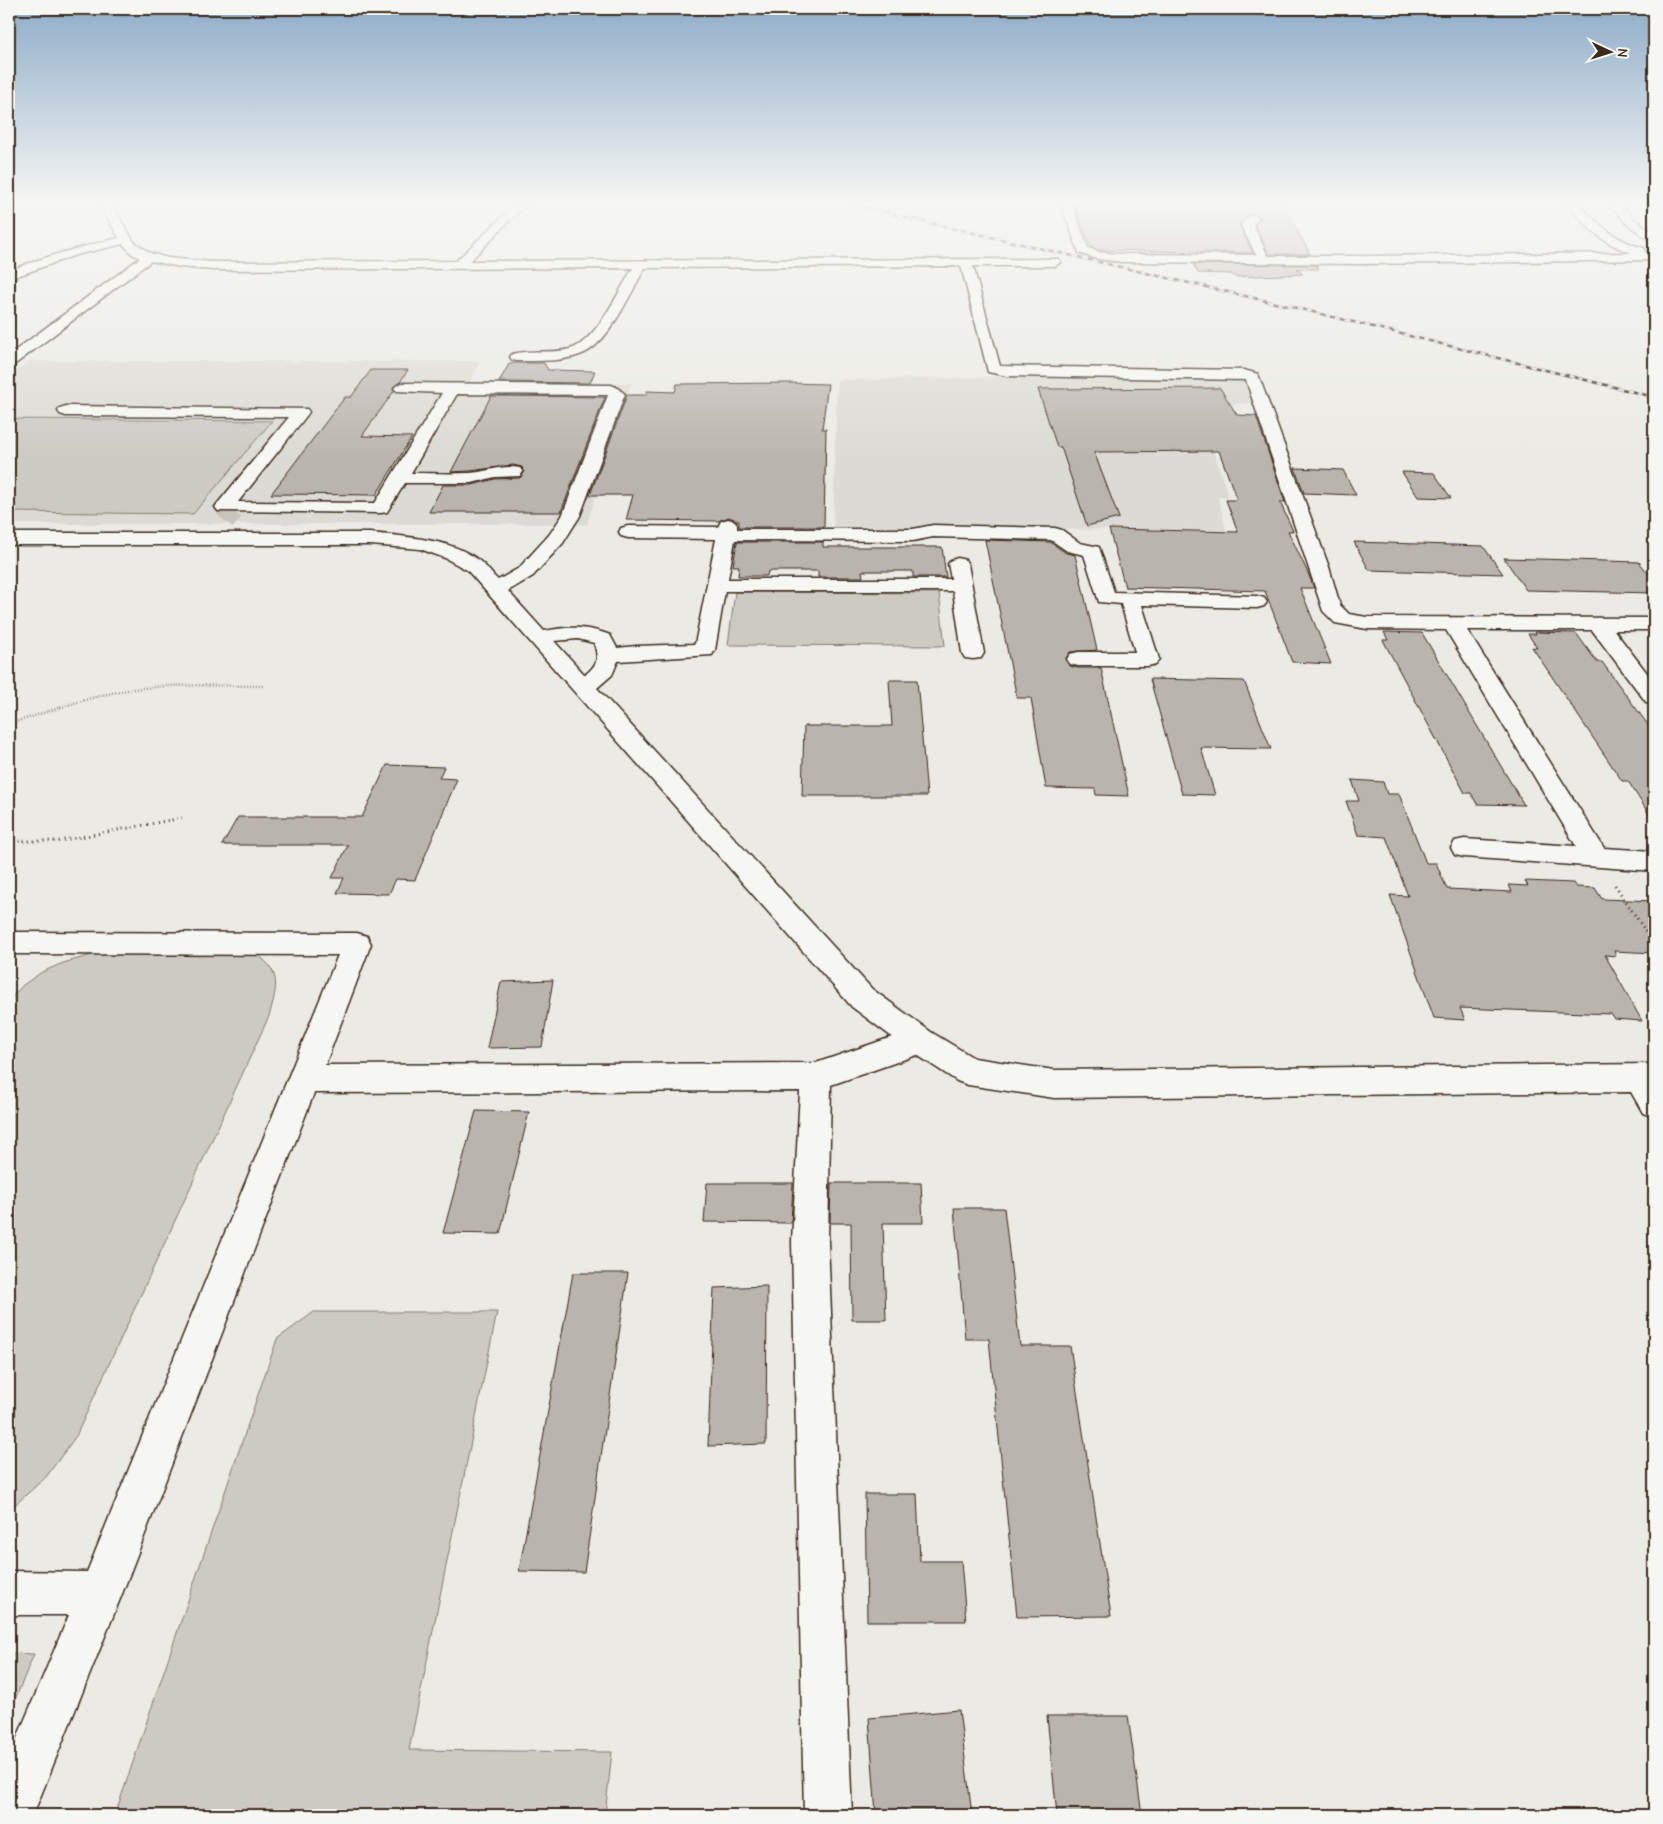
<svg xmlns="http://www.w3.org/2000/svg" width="1663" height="1824" font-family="'Comic Neue',sans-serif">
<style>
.built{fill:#dcdad4}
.green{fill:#cdcac4;stroke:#847a71}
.building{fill:#bab4ae;stroke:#3b2a1e}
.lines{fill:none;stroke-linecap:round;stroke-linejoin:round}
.minor-tunnel{stroke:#c8c4bd;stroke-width:21;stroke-dasharray:21 10;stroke-linecap:butt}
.minor-casing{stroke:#3b2a1e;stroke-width:3}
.major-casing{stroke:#3b2a1e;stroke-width:3}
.path-far1{stroke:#3b2a1e;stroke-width:2.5;stroke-dasharray:0.5 2.5;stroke-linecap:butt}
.path{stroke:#3b2a1e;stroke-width:3;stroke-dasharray:1 4;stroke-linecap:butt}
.minor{fill:#f6f6f2;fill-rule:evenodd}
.major{fill:#f6f6f2;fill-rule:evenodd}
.rail-casing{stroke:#3b2a1e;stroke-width:2.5}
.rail{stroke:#f6f6f2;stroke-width:2;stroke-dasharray:5;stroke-linecap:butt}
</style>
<rect width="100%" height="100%" fill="#ebeae5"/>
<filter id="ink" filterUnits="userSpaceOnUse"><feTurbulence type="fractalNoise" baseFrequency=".02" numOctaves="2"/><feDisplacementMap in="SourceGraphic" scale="10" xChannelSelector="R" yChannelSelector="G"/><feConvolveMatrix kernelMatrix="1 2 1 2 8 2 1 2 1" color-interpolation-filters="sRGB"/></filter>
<g filter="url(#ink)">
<!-- built -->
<path class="built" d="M 29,361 L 481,361 L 469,383 L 631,383 L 587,524 L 9,524 L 9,377 Z
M 1001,377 L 1243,378 L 1253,403 L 1198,405 L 1229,497 L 1218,497 L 1226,530 L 833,528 L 837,380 Z"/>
<!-- green -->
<path class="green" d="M 9,419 L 272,421 L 193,514 L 9,512 Z
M 735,592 L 939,593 L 945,646 L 728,645 Z
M 252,951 C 282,970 278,985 269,1016 L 76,1436 L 46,1477 L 9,1510 L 9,1000 L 23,985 L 42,972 L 63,963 L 99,953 Z
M 314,1312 L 497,1312 L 409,1750 L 612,1752 L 605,1815 L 115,1815 L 277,1339 Z
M 9,1653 L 34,1654 L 9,1714 Z"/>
<!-- building -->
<path class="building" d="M 1074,204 L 1283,204 L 1310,254 L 1269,254 L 1255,225 L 1261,218 L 1253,213 L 1248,215 L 1239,225 L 1253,253 L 1099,250 L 1091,247 Z
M 1193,264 L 1317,265 L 1319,269 L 1297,269 L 1303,274 L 1235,277 L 1231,274 L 1198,273 Z
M 516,363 L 544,363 L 548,370 L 595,371 L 590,383 L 499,382 L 509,364 Z
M 371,370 L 408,370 L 400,382 L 393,387 L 394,391 L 362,436 L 412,437 L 376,495 L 271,494 L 345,397 L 351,397 Z
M 787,383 L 828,384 L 822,429 L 826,429 L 824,527 L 739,527 L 739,521 L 729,517 L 719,521 L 626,520 L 633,495 L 590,495 L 627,395 L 646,395 L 647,391 L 675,392 L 677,384 Z
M 1220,388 L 1237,415 L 1256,416 L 1285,502 L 1280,502 L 1293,531 L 1288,531 L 1308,573 L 1314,588 L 1300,588 L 1331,664 L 1292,662 L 1265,591 L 1125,587 L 1109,529 L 1238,532 L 1226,500 L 1237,500 L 1219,451 L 1094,452 L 1119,518 L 1087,526 L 1061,447 L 1057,447 L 1038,389 Z
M 491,396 L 605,397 L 561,512 L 429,512 L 443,485 L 472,485 L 495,479 L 520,478 L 524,473 L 522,467 L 513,465 L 470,471 L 451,472 Z
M 1295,468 L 1343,470 L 1356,495 L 1304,493 Z
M 1402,472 L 1434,473 L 1451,498 L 1418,497 Z
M 985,540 L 1050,542 L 1066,553 L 1075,555 L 1097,650 L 1070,652 L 1065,660 L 1070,666 L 1078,668 L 1101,668 L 1129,796 L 1096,795 L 1095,789 L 1046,788 L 1031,698 L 1017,698 Z
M 737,542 L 823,542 L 823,547 L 942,547 L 946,577 L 913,577 L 913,571 L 862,571 L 863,577 L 818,577 L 818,571 L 768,571 L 767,576 L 738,576 L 739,566 L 733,566 Z
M 1354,542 L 1483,546 L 1503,574 L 1369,570 Z
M 1504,558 L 1639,562 L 1654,580 L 1654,593 L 1526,590 Z
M 1384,632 L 1422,633 L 1524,805 L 1477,804 L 1471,793 L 1465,793 L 1383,640 L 1388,640 Z
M 1535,632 L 1576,633 L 1597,662 L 1602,662 L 1654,733 L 1654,822 L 1628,781 L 1622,781 L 1532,647 L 1537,648 L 1528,634 L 1536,634 Z
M 1150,679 L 1244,681 L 1271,749 L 1201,748 L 1215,795 L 1182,794 Z
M 889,680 L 917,680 L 927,796 L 802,796 L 804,726 L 892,726 Z
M 387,765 L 444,767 L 439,778 L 457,779 L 415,880 L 396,879 L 389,894 L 337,893 L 344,878 L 332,878 L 348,845 L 222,845 L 238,817 L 362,817 Z
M 1352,780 L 1383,782 L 1387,794 L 1399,794 L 1426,863 L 1436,863 L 1447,889 L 1512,892 L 1509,885 L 1528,886 L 1525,881 L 1573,883 L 1576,887 L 1595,888 L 1602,899 L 1654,901 L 1654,953 L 1614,951 L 1616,956 L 1605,955 L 1642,1021 L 1614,1019 L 1611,1014 L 1460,1008 L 1465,1020 L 1434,1018 L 1390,895 L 1408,896 L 1386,837 L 1358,835 L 1346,801 L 1359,801 Z
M 553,980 L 542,1047 L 487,1048 L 501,982 Z
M 476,1111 L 529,1112 L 500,1234 L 443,1233 Z
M 707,1183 L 793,1183 L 791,1223 L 704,1222 Z
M 831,1183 L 921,1183 L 923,1223 L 883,1223 L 886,1320 L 852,1320 L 851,1223 L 830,1223 Z
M 954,1208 L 1004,1208 L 1020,1346 L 1070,1346 L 1111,1616 L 1017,1617 L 989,1339 L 965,1339 Z
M 573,1273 L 628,1273 L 584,1572 L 519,1571 Z
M 767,1286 L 766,1444 L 708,1446 L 714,1288 Z
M 865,1494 L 917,1494 L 920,1561 L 961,1561 L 966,1621 L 867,1621 Z
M 959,1710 L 972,1815 L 876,1815 L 869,1718 Z
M 1047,1716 L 1128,1716 L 1142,1815 L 1057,1815 Z"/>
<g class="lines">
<!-- minor-tunnel -->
<path class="minor-tunnel" d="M 225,521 L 233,511"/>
<!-- minor casing -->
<g class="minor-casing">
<path id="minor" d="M 100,204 L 111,204 L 134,242 L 150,253 L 168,258 L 212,262 L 456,261 L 516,204 L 529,204 L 518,212 L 470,261 L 1059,259 L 1061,262 L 1055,266 L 973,266 L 1000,366 L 1244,370 L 1258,374 L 1329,567 L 1340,605 L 1349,614 L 1367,617 L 1654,618 L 1654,630 L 1614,630 L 1654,682 L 1654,704 L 1646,702 L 1592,630 L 1467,630 L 1604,848 L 1654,851 L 1654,871 L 1464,857 L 1455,855 L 1451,848 L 1455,841 L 1464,839 L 1576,846 L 1446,630 L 1367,629 L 1335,623 L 1323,611 L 1246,380 L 1007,376 L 988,372 L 961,266 L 645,268 C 631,292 609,344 582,354 C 562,362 538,361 517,361 L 512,360 L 510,357 L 512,354 C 531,349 551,354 570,349 C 596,342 619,290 633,268 L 212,270 L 180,267 L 151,261 L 14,365 L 9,366 L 9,355 L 140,258 L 132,254 L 123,244 L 76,255 L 9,279 L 9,271 C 45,256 81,247 119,238 Z
M 1061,204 L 1072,204 L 1088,248 L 1099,252 L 1121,254 L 1256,255 L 1241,225 L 1249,216 L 1253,215 L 1259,218 L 1253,225 L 1268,256 L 1364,256 L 1632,253 C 1605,245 1584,226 1568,204 L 1579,204 C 1598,225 1617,241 1644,248 L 1645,252 L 1654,252 L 1654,260 L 1364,264 L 1121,262 L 1097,259 L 1079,253 Z
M 402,383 L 611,385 L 616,387 L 625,394 L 580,516 L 563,543 L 533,576 L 508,591 L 544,631 C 568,626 587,626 610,635 L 617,648 L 636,646 L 695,644 L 716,539 L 628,538 L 621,536 L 619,532 L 621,528 L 628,526 L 718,527 L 721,521 L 728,519 L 735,521 L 737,525 L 737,529 L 913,529 L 933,525 L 1055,528 L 1062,530 L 1080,543 L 1099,547 L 1114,592 L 1257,596 L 1264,598 L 1267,602 L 1264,606 L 1257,608 L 1142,605 L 1159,659 L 1156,664 L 1148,666 L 1078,666 L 1070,664 L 1067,659 L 1070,654 L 1078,652 L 1135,652 L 1121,604 L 1099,602 L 1084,555 L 1067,551 L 1051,540 L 933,537 L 913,541 L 735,540 L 728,579 L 951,579 L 948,564 L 951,560 L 958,558 L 965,560 L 968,564 L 984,653 L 981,658 L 973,659 L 965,658 L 962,653 L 953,591 L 725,591 L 715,650 L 712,655 L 618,661 L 612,675 L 597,688 L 872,989 L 931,1032 L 974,1058 L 1054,1070 L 1654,1064 L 1654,1117 L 1643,1113 L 1631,1092 L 1054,1098 L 968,1085 L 957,1081 L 917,1055 L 831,1085 L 828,1241 L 852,1815 L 804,1815 L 792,1241 L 800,1091 L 314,1093 L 122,1594 L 33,1815 L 9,1815 L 9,1757 L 69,1615 L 9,1615 L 9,1571 L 87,1572 L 338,955 L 9,954 L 9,932 L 357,933 L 367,936 L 371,944 L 325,1065 L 816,1063 L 892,1037 L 852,1007 L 467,570 L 445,558 L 420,549 L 370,545 L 9,545 L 9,533 L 370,533 C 405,537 454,538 482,563 C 488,568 492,575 498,580 L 519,568 L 549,535 L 562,516 L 608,395 L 457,394 L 411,473 C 430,473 450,474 470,473 C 487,472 502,464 520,468 L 523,472 L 520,476 L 495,477 L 472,483 L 405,483 L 387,512 L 381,513 L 218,511 L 215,507 L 218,503 L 289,417 L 66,416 L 60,414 L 58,411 L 60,408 L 66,406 L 307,409 L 309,412 L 307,415 L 238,502 L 375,503 L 442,393 L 397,391 L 394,388 L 397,385 ZM 578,639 L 594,643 C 599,659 598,664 585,675 L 554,641 Z"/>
</g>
<!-- major casing -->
<g class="major-casing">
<path id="major" d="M 1610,204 L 1621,204 L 1634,219 L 1654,233 L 1654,241 L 1650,241 L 1626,223 Z"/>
</g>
<!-- path-far1 -->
<path class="path-far1" d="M 9,724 C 48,712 87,697 127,690 C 172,683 219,686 265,686"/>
<!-- path -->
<path class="path" d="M 9,839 L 15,841 L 59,841 L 182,818
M 1615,885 L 1654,944"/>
<!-- minor -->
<use href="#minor" class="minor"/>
<!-- major -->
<use href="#major" class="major"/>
<!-- rail casing -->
<g class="rail-casing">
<path id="rail" d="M 849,204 L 1301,309 L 1654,397"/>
</g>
<!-- rail -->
<use href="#rail" class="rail"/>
</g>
</g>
<!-- sky -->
<linearGradient id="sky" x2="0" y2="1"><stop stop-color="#8eacc8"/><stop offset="0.44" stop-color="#f6f6f3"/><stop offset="1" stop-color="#f6f6f3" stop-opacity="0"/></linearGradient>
<rect width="1663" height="460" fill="url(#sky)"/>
<!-- margin -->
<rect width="1663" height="1824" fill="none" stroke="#f6f6f2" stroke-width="30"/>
<rect x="15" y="15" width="1633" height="1794" fill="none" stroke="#3b2a1e" stroke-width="2" filter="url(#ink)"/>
<!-- north arrow -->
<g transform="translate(1610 52) rotate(94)" stroke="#f6f6f2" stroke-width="4" paint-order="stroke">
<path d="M0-4L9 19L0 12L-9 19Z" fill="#3b2a1e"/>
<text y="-8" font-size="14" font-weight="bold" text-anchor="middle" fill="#3b2a1e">N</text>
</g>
</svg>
